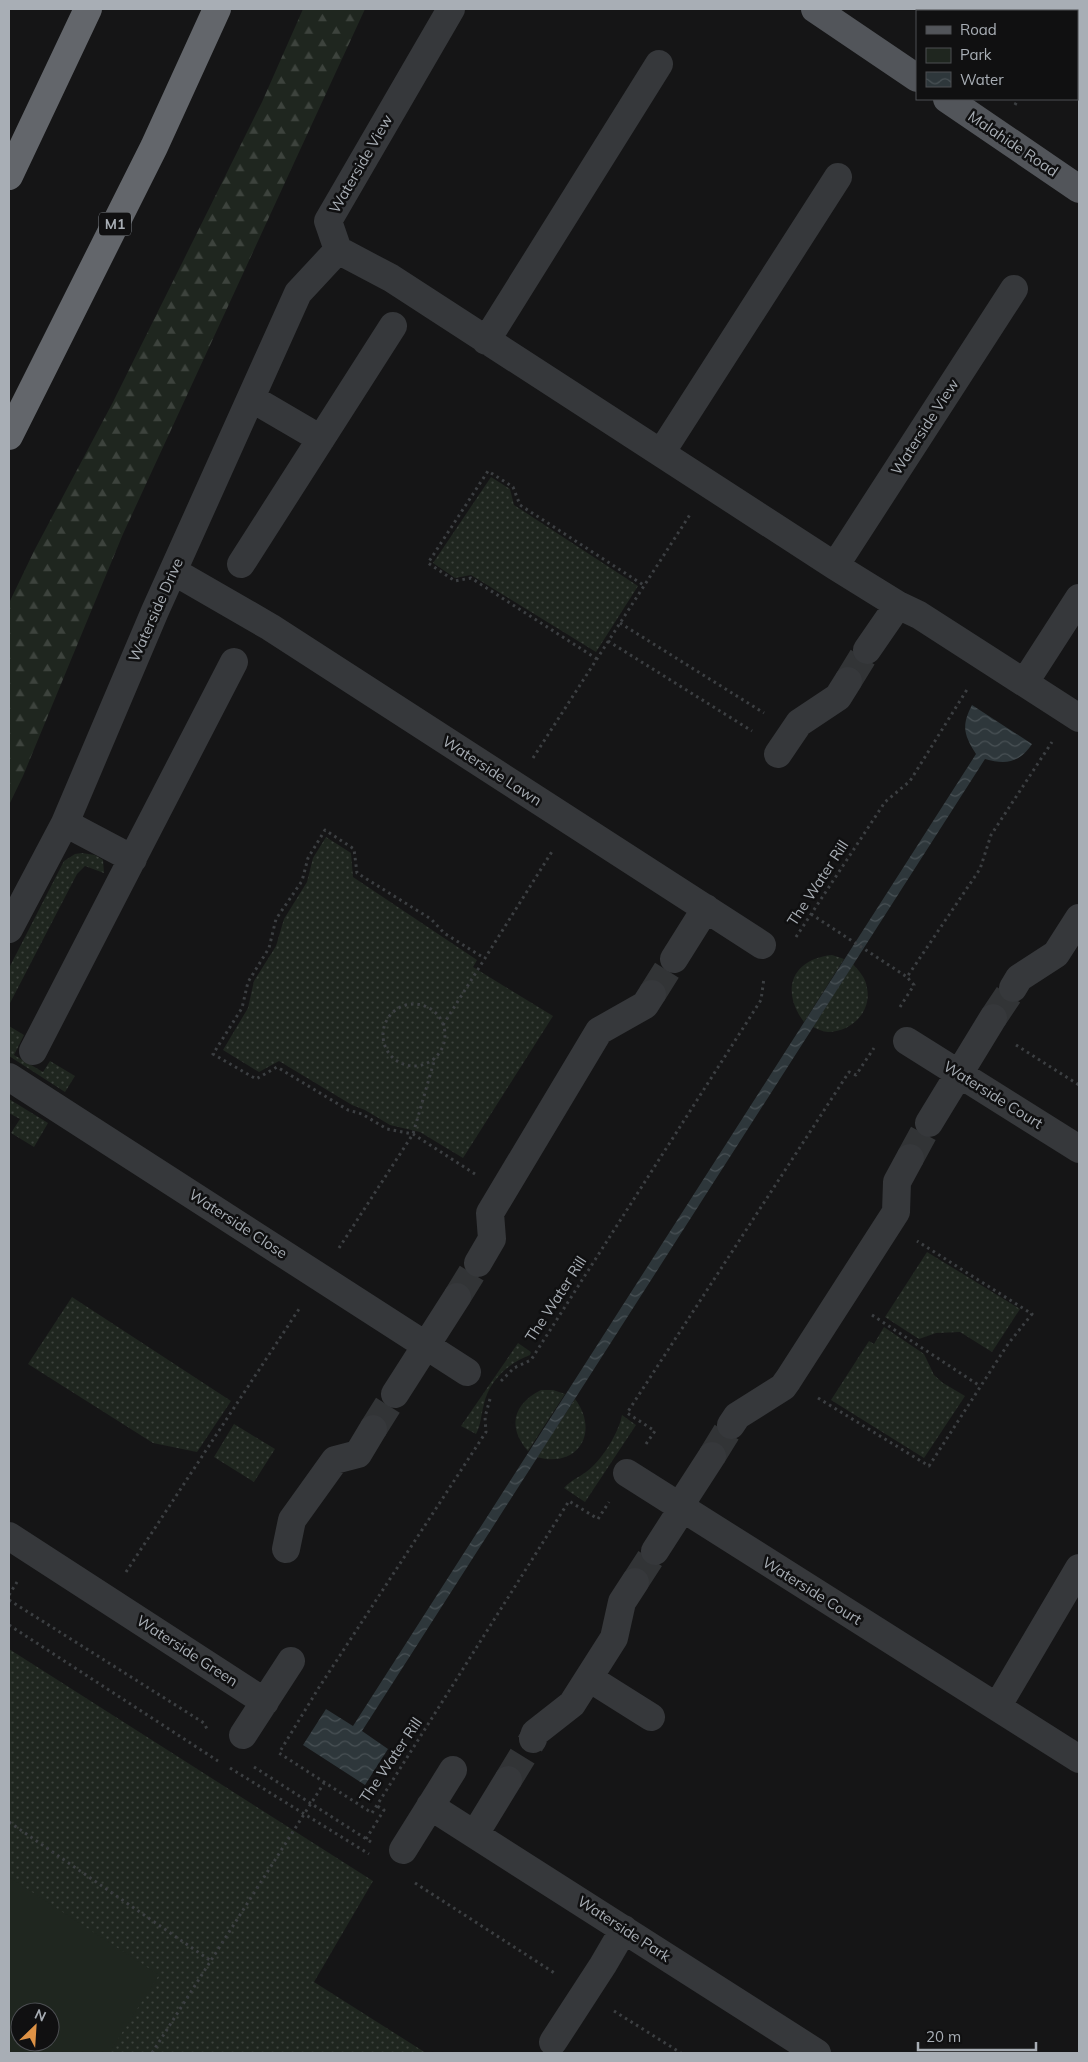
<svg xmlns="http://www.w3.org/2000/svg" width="1088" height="2062" font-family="Mulish,sans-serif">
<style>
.green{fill:url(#green-dots);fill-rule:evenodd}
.forest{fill:url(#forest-firs)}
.pitch{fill:#1f261f;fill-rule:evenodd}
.water{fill:url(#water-waves)}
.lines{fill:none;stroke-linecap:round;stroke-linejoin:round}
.minor-tunnel{stroke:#323436;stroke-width:28;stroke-dasharray:28 14;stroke-linecap:butt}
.path{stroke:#3c3f42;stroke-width:3;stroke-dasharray:2.5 4;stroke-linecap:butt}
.minor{stroke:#36383b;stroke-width:28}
.major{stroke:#52555a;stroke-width:28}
.highway{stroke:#63666b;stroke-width:28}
.labels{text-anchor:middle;stroke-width:5;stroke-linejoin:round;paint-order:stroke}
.shield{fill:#101011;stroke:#7a7f84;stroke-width:1}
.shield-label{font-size:14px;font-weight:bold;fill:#a8aeb5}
.street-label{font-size:15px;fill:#a8aeb5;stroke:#101011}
</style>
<defs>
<pattern id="green-dots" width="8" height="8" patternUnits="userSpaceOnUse" patternTransform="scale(1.25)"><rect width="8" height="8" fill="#1f261f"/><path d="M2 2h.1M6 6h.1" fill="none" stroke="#3d433d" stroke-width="1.8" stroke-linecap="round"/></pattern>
<pattern id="forest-firs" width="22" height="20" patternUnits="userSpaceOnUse" patternTransform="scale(1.25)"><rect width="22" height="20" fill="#1f261f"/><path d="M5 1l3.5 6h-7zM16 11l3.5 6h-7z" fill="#3d433d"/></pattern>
<pattern id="water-waves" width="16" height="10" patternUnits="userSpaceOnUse" patternTransform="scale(1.25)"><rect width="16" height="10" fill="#2e373b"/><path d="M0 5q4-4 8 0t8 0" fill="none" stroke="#495155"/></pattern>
</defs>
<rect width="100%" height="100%" fill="#151516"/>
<!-- green -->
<path class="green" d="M 491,477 L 510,489 L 514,505 L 638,586 L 596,652 L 471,575 L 455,578 L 433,563 Z
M 326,837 L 351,853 L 353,877 L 477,960 L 473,967 L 553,1016 L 463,1158 L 420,1132 L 390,1125 L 365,1110 L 352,1105 L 279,1061 L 259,1072 L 223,1050 L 248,1008 L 254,981 L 276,946 L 284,919 L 307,882 L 313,858 Z
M 82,853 L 95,855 L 103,860 L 104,873 L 85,866 L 77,874 L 9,1005 L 9,968 L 64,861 L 75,854 Z
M 832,955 L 844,959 L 804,1022 C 780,990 792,959 832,955 Z
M 853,964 C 859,971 866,978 867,988 C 872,1012 851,1032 828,1032 C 823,1032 818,1029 813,1027 Z
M 9,1026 L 24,1035 L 14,1055 L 43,1072 L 50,1061 L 75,1076 L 65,1092 L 9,1056 Z
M 9,1099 L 48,1123 L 34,1147 L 11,1133 L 20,1119 L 9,1113 Z
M 927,1252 L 1020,1309 L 992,1352 L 960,1332 L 936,1333 L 919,1339 L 885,1317 Z
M 72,1297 L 231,1401 L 197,1452 L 153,1443 L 28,1364 Z
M 884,1327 L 924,1354 L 934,1375 L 943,1383 L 965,1396 L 924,1458 L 831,1400 L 869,1341 L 874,1344 Z
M 518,1343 L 531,1352 L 530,1355 C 508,1363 489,1381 484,1404 C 481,1414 481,1425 476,1434 L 461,1426 Z
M 541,1390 L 553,1390 L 565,1394 L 528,1451 C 507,1427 513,1404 541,1390 Z
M 575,1399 C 600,1432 578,1469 537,1457 Z
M 622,1415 L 636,1425 L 585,1502 L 564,1488 C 571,1480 578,1478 586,1472 C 602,1461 619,1432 622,1415 Z
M 234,1424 L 275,1449 L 254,1482 L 214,1457 Z
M 9,1649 L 373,1881 L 314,1982 L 426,2053 L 9,2053 ZM 20,2012 L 50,2012 L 50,2042 L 20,2042 Z"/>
<!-- forest -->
<path class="forest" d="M 303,9 L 365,9 L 123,534 L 23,776 L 9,805 L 9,603 L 34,551 L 113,402 L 262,102 Z"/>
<!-- pitch -->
<path class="pitch" d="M 9,1877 L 159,1975 L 109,2053 L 9,2053 ZM 20,2012 L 50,2012 L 50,2042 L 20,2042 Z"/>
<!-- water -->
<path class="water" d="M 972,705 L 1032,744 C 1019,763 1006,765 985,759 L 362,1731 L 388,1749 L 365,1785 L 303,1745 L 326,1709 L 353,1726 L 976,754 C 964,735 961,726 972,705 Z"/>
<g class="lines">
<!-- minor-tunnel -->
<path class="minor-tunnel" d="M 848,681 L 867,650
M 652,994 L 674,959
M 993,1018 L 1013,988
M 910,1158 L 929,1123
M 457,1297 L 478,1263
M 373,1429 L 395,1394
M 712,1456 L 731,1425
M 635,1582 L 655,1551
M 508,1780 L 533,1739"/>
<!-- path -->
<path class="path" d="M 990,9 L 994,11
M 1015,105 L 1018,99
M 620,623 L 764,713
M 608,641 L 752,731
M 597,659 L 471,578 L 455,581 L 428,563 L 488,471 L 513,487 L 520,505 L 645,586
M 533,758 L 691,513
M 811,914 L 907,977
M 796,937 L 885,802 L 910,781 L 968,688
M383 1035a31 31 0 1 1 62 0a31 31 0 1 1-62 0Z
M 900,1007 L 914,985 L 907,977 L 980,869 L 991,835 L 1052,742
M 443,1025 L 553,850
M 1016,1045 L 1079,1085
M 475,1174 L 413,1134 L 387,1129 L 362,1114 L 348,1110 L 277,1067 L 256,1079 L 213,1054 L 242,1008 L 248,982 L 269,948 L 276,919 L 302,881 L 308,858 L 325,830 L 354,849 L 357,873 L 431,919 L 444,933 L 484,958
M 339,1248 L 413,1134 L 435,1058
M 872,1315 L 980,1386
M 501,1381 L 514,1368 L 531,1360 L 761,1000 L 764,978
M 818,1398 L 929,1466 L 1008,1344 L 1032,1314 L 917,1241
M 490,1399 L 485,1417 L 486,1432 L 318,1689 L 279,1753 L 372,1813 L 569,1501 L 598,1519 L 609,1502
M 646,1444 L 655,1431 L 627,1413 L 849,1072 L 856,1075 L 874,1048
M 126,1572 L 301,1306
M 9,1595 L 17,1582
M 9,1600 L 204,1723 L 208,1731
M 9,1625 L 218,1761
M 254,1767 L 371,1842
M 230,1768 L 369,1854
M 9,1822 L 211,1961
M 366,1839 L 384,1810 L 377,1806
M 415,1883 L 556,1974
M 614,2011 L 681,2053
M 152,2053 L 324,1783"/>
<!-- minor -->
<path class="minor" d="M 451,9 L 328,221 L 338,250 L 391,278 L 835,566 L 898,605 L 919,615 L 1079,718
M 486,341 L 659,64
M 251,398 L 321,439
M 661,453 L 838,177
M 241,564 L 393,326
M 835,566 L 1014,289
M 173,571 L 270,627 L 762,945
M 867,650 L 898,605
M 1025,682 L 1079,598
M 778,754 L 799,723 L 838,697 L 848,681
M 65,823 L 133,859
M 9,929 L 65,823 L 155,611 L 298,293 L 338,250
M 674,959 L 706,908
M 1013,988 L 1019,978 L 1056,954 L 1079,918
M 907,1041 L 1079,1149
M 33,1051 L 234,662
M 9,1077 L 467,1372
M 929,1123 L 993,1018
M 478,1263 L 492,1239 L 490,1213 L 599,1031 L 645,1005 L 652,994
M 395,1394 L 457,1297
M 731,1425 L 737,1416 L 783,1387 L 788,1380 L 896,1212 L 897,1182 L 910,1158
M 627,1473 L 1079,1759
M 679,1507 L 712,1456
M 9,1536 L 265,1702
M 286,1549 L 292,1520 L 335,1460 L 358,1454 L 373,1429
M 655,1551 L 682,1509
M 589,1678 L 651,1717
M 997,1707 L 1079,1568
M 243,1735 L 291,1661
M 533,1739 L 535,1733 L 572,1704 L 614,1638 L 622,1602 L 635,1582
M 430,1806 L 817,2053
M 475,1834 L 508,1780
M 403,1850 L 453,1770
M 553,2042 L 603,1965 L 624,1929"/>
<!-- major -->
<path class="major" d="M 815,9 L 917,78
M 947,99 L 1079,189"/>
<!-- highway -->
<path class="highway" d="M 9,176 L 88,9
M 9,436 L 154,147 L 217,9"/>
</g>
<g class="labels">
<!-- shield labels -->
<rect class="shield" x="99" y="212.5" width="32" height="23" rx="4"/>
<g class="shield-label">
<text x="115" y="229">M1</text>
</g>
<!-- street labels -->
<g class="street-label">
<text transform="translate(1013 144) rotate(34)" y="5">Malahide Road</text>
<text transform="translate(361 164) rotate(-60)" y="5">Waterside View</text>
<text transform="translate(925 427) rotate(-57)" y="5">Waterside View</text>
<text transform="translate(156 610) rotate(-66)" y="5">Waterside Drive</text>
<text transform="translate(492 771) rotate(33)" y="5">Waterside Lawn</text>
<text transform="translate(818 883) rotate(-57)" y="5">The Water Rill</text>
<text transform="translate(993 1095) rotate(32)" y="5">Waterside Court</text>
<text transform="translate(238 1224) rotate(33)" y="5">Waterside Close</text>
<text transform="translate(556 1299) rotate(-57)" y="5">The Water Rill</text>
<text transform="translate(812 1591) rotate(32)" y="5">Waterside Court</text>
<text transform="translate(187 1651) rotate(33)" y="5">Waterside Green</text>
<text transform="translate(391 1760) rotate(-56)" y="5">The Water Rill</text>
<text transform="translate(624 1929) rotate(33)" y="5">Waterside Park</text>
</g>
</g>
<!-- border -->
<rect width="1088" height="2062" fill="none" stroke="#a8aeb5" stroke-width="20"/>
<!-- legend -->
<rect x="916" y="10" width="162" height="90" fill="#101011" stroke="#4d4f53"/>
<rect x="926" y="26" width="25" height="8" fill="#52555a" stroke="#4d4f53"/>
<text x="960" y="35" font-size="15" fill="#a8aeb5">Road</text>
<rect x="926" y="48" width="25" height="15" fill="#1f261f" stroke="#4d4f53"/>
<text x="960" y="60" font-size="15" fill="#a8aeb5">Park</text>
<rect x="926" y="72" width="25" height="15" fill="url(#water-waves)" stroke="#4d4f53"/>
<text x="960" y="85" font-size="15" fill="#a8aeb5">Water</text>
<!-- north arrow -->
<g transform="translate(35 2027) rotate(25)"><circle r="24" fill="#101011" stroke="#4d4f53"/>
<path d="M0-4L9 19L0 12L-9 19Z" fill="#de9245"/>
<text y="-8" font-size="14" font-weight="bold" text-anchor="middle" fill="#a8aeb5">N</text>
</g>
<!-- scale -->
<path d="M918 2042v8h118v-8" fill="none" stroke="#a8aeb5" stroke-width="2.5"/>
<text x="926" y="2042" font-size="15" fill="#a8aeb5" stroke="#101011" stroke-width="4" paint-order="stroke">20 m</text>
</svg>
